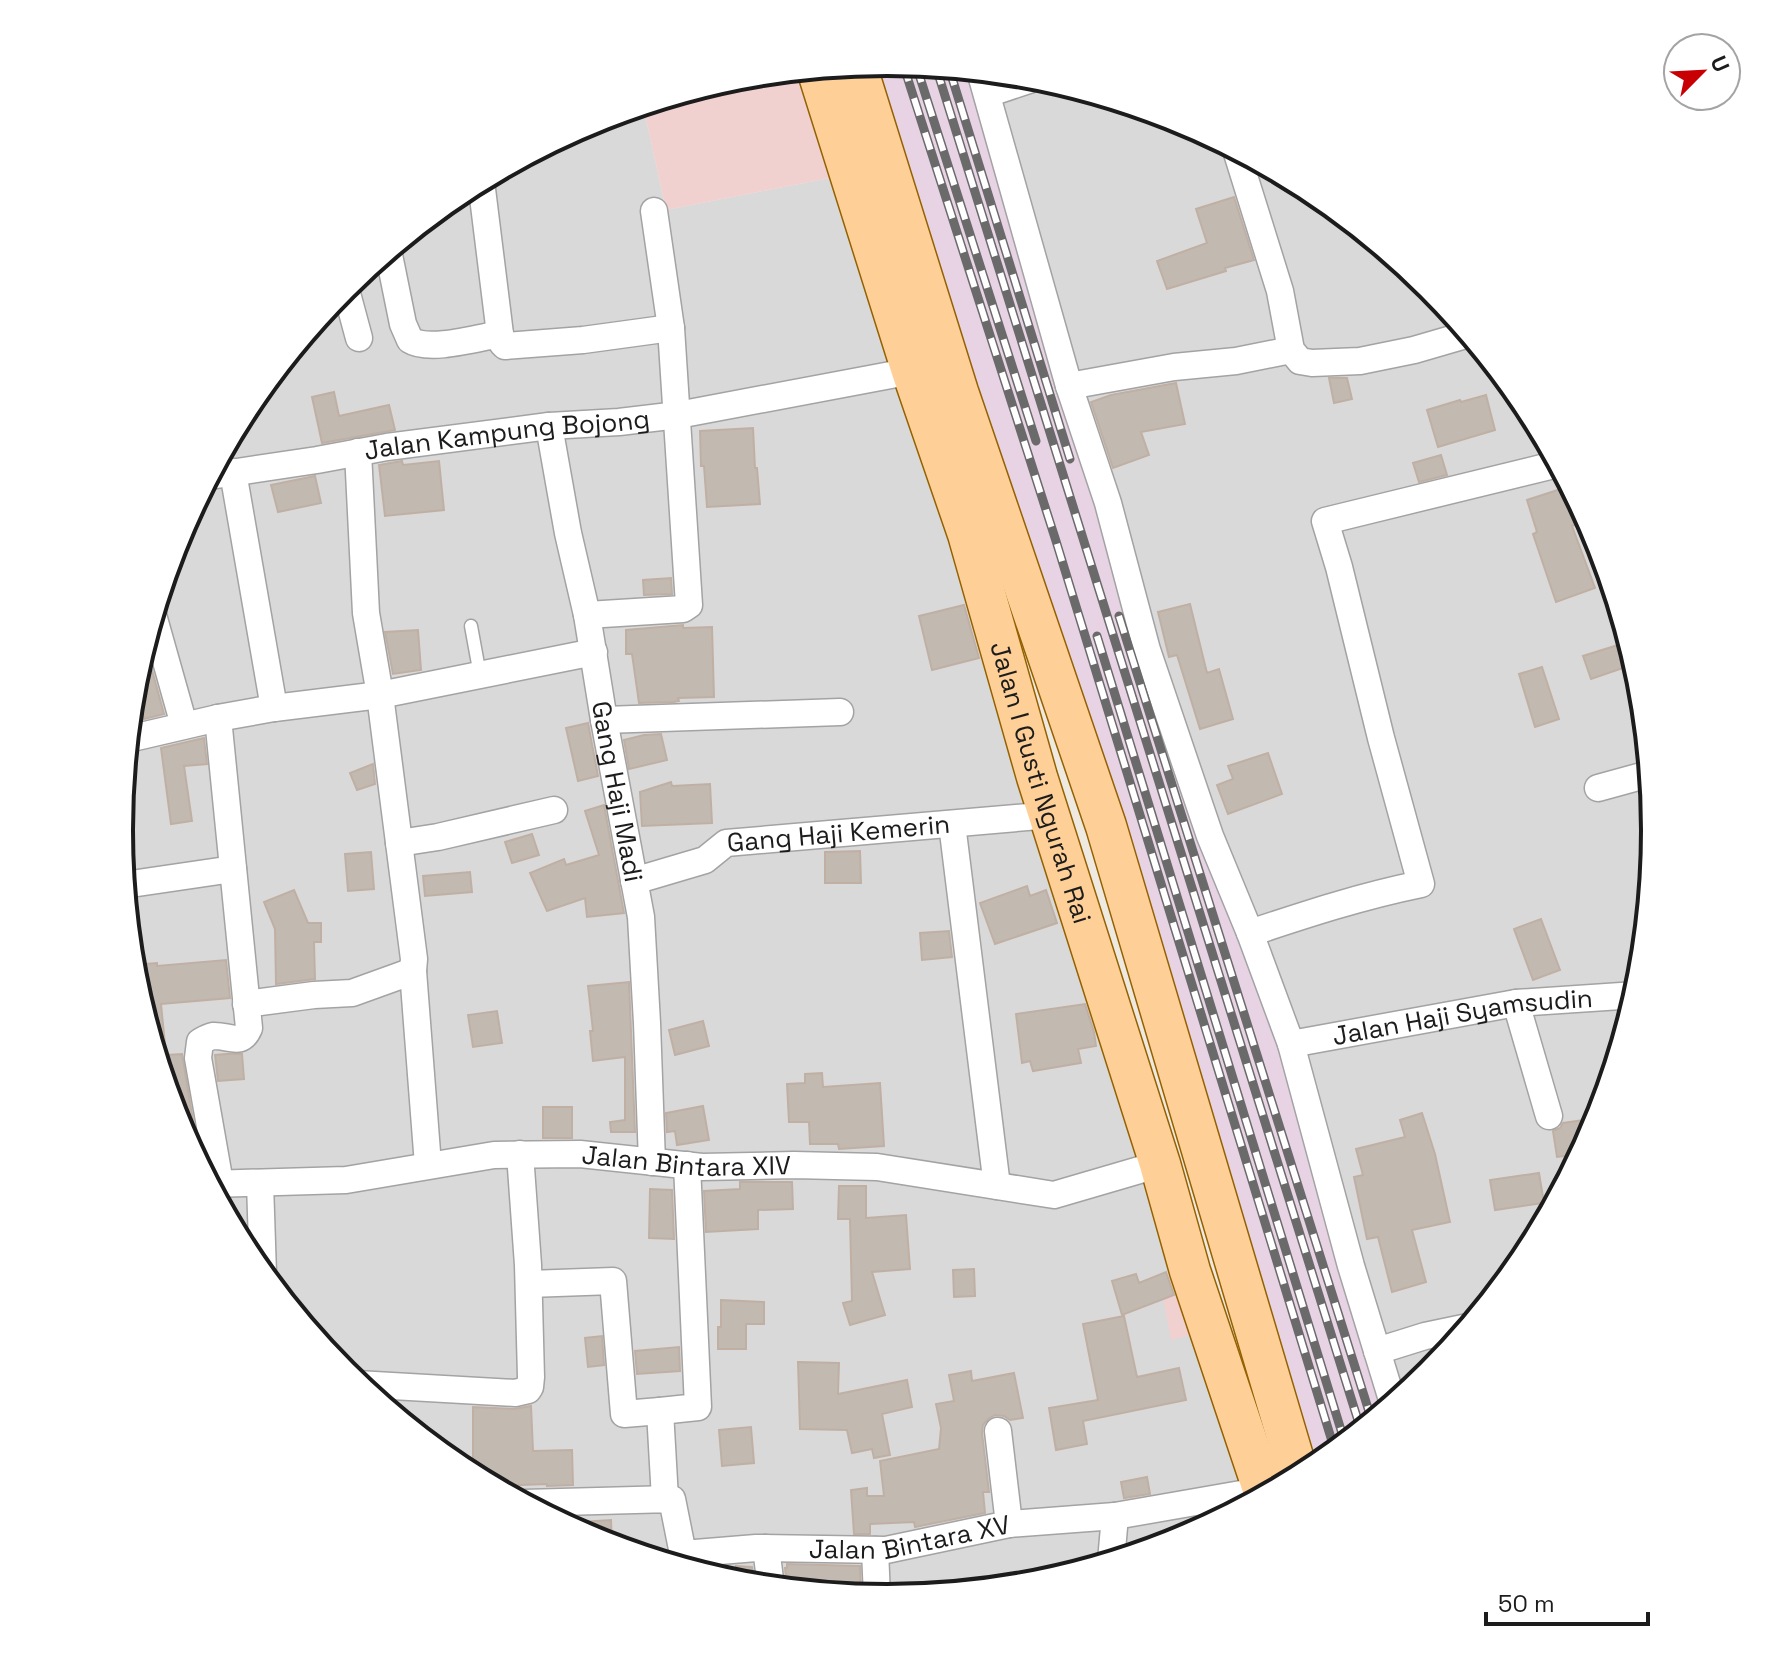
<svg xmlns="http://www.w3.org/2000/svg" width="1774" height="1660" font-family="'Space Grotesk',sans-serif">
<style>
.residential{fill:#dad9d9}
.commercial{fill:#f0d1d0}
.industrial{fill:#e7d3e4}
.building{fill:#c2b9b1;stroke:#c0b0a4;stroke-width:2}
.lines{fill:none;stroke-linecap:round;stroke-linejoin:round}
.lane-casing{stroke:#a3a3a3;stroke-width:15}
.street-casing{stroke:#a3a3a3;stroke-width:29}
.primary-casing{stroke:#946100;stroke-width:43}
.lane{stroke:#fff;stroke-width:12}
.street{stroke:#fff;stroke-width:26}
.primary{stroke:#fed097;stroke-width:40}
.rail-casing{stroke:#6a6a6a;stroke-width:9}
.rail{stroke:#fff;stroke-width:6;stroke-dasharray:18;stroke-linecap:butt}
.labels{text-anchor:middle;stroke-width:7;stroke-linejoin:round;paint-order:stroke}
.street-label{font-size:26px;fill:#1c1c1c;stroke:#fff}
.rim{fill:none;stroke:#1c1c1c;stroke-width:4}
</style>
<rect width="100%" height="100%" fill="#eeeae2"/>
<!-- residential -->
<path class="residential" d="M 966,70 L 1037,77 L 1181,121 L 1314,192 L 1430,287 L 1526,404 L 1597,537 L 1640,681 L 1655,830 L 1640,980 L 1596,1124 L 1525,1257 L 1430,1373 L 1390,1406 L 1124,581 Z
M 643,105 L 666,210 L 850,174 L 1265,1495 L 1180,1540 L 1036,1583 L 887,1598 L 737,1583 L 593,1539 L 460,1468 L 344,1373 L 248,1256 L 177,1123 L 134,979 L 119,830 L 134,680 L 178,536 L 249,403 L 344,287 L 461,191 L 594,120 Z"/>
<!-- commercial -->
<path class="commercial" d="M 817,69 L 850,174 L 666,210 L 643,105 L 738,77 Z
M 1187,1271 L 1206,1331 L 1171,1340 L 1160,1281 Z"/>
<!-- industrial -->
<path class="industrial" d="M 887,62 L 966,70 L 1124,581 L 1286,1028 L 1390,1406 L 1313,1469 L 856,65 Z"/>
<!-- building -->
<path class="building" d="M 1234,197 L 1254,260 L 1225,268 L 1226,271 L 1167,289 L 1157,261 L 1207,243 L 1196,209 Z
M 1329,378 L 1347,378 L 1352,399 L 1334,403 Z
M 1176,383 L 1185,424 L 1141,432 L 1149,455 L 1113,468 L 1091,402 L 1111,395 Z
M 334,392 L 339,416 L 389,405 L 395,430 L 322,443 L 312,397 Z
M 1486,395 L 1495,430 L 1438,447 L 1427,410 L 1460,400 L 1461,402 Z
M 753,428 L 755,468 L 757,468 L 760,504 L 707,507 L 704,466 L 701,466 L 700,431 Z
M 1441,455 L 1447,475 L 1419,482 L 1413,463 Z
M 402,461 L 403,465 L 439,461 L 444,510 L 385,516 L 379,465 Z
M 315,476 L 321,503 L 278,512 L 271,485 Z
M 1570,486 L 1588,521 L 1572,526 L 1595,588 L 1556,602 L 1533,534 L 1537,532 L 1527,500 Z
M 671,578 L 672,594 L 644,595 L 643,580 Z
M 1190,604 L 1207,673 L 1219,669 L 1233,719 L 1200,729 L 1177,655 L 1169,657 L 1158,612 Z
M 964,605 L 979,658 L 932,670 L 919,616 Z
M 683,625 L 683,628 L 712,627 L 714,697 L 678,698 L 679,701 L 674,702 L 639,703 L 632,654 L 626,654 L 626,630 Z
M 418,630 L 421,670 L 393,674 L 385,632 Z
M 1621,644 L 1629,666 L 1591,679 L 1583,656 Z
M 1542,667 L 1559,719 L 1535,727 L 1519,674 Z
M 152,670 L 164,714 L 144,719 L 135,676 L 136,674 Z
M 588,723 L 598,776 L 578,781 L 566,728 Z
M 661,734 L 667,760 L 629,769 L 624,740 L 644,735 Z
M 204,738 L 207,764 L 184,766 L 192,821 L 171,824 L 161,748 Z
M 1268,753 L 1282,794 L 1228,814 L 1217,785 L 1233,779 L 1228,766 Z
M 373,764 L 375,784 L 357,790 L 350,773 Z
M 671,782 L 672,786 L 710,784 L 712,823 L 642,826 L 640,792 Z
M 604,805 L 624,913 L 587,917 L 585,898 L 547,911 L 530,873 L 564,859 L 566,865 L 599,855 L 585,811 Z
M 532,834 L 539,855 L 512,863 L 505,842 Z
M 860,851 L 861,883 L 825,883 L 825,852 Z
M 371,852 L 374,889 L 348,891 L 345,854 Z
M 470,872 L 472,892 L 425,896 L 423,876 Z
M 1027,886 L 1030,896 L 1046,890 L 1057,923 L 995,944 L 980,903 Z
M 294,890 L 308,923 L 321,923 L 321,942 L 314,942 L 315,979 L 276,984 L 275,929 L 264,902 Z
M 1541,919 L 1560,970 L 1533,980 L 1514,929 Z
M 949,931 L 952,957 L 922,960 L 920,933 Z
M 226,960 L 230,998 L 161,1004 L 166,1055 L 182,1054 L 201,1168 L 177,1123 L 167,1089 L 164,1059 L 158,1060 L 134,979 L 132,965 L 157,963 L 157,966 Z
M 629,982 L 635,1132 L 611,1132 L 610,1122 L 625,1120 L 625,1057 L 593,1061 L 590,1031 L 593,1031 L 588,986 Z
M 1085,1004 L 1094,1032 L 1096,1046 L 1078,1049 L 1081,1063 L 1033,1071 L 1030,1061 L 1022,1063 L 1016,1014 Z
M 497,1011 L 502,1043 L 473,1047 L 468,1015 Z
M 703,1021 L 709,1046 L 675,1055 L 669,1030 Z
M 226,1054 L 242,1054 L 244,1079 L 218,1081 L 215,1055 Z
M 822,1073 L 823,1087 L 880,1083 L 884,1146 L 839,1149 L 838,1144 L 810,1144 L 809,1122 L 789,1122 L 787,1084 L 805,1083 L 805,1074 Z
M 703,1106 L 709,1140 L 677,1145 L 675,1131 L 667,1132 L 666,1113 Z
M 543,1107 L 572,1107 L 572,1138 L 543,1138 Z
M 1422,1113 L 1435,1154 L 1450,1222 L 1412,1230 L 1426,1282 L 1392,1292 L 1378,1237 L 1367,1239 L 1354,1177 L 1363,1175 L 1356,1149 L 1405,1137 L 1400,1120 Z
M 1598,1118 L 1581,1154 L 1557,1157 L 1553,1131 L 1560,1128 L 1563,1123 Z
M 1539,1173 L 1544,1203 L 1495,1210 L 1490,1180 Z
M 740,1182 L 792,1182 L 793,1209 L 758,1210 L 758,1229 L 706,1232 L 704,1191 L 740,1189 Z
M 839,1186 L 866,1186 L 866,1218 L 906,1215 L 910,1269 L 872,1272 L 885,1315 L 850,1325 L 843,1303 L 852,1301 L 850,1219 L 838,1219 Z
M 650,1189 L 672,1190 L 674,1239 L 649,1238 Z
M 974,1269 L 975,1296 L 954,1297 L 953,1270 Z
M 1166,1272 L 1174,1295 L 1122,1315 L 1112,1281 L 1136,1274 L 1139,1283 Z
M 721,1300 L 764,1302 L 764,1324 L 746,1324 L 746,1349 L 718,1349 L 718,1327 L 721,1327 Z
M 1124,1316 L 1137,1377 L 1179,1368 L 1186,1400 L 1083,1421 L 1087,1444 L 1056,1450 L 1049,1408 L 1098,1400 L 1083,1324 Z
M 602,1336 L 604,1365 L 588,1367 L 585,1338 Z
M 679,1347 L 680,1371 L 637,1374 L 635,1351 Z
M 798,1362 L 839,1363 L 838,1394 L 907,1380 L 912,1407 L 882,1414 L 890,1455 L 874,1458 L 872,1449 L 852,1453 L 847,1430 L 800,1429 Z
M 971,1371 L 972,1381 L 1014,1373 L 1023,1418 L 1010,1420 L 1004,1416 L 995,1415 L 988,1419 L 983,1425 L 982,1433 L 989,1492 L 983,1492 L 985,1513 L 915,1527 L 914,1522 L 870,1524 L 870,1534 L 854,1534 L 851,1490 L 867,1488 L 867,1496 L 884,1496 L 880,1461 L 939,1449 L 941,1428 L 936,1404 L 954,1401 L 949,1375 Z
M 531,1406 L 533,1451 L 572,1450 L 573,1485 L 547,1486 L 547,1484 L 492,1486 L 473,1476 L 473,1407 L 514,1409 Z
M 751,1427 L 754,1463 L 722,1466 L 719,1430 Z
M 1147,1477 L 1150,1494 L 1124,1498 L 1121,1482 Z
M 611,1520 L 612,1545 L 593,1539 L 562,1523 Z
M 787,1564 L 860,1566 L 861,1595 L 787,1588 L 785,1568 L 787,1568 Z
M 736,1566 L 752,1567 L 755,1585 L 736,1583 Z"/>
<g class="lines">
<!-- lane casing -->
<g class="lane-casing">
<path id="lane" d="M 471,626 L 480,675"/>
</g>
<!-- street casing -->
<g class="street-casing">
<g id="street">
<path d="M 980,71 L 1069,386 L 1108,503 L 1147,650 L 1210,836 L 1250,933 L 1291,1044 L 1351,1266 L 1393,1403"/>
<path d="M 987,94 L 1038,77"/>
<path d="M 1236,150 L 1280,291 L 1291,350 L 1300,361 L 1312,363 L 1360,361 L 1414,350 L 1469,334"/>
<path d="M 481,181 L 500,334 L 502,343 L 505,346 L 583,340 L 671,328"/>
<path d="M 388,250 L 403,324 L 410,340 C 429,352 477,338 500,334"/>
<path d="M 345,286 L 359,338"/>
<path d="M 1069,386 L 1174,367 L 1236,361 L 1291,350"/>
<path id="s1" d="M 549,426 L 568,533 L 587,615 L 604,720 L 641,917 L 647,1023 L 652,1162"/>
<path d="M 358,452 L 366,613 L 380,695 L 414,959 L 413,971 L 428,1165"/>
<path d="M 233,472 L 274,708"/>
<path id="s2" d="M 210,476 L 317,460 L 387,447 L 549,426 L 619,422 L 678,415 L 912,371"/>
<path d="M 153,615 L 184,725"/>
<path d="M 587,615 L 683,609 L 689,605 L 671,328 L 654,211"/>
<path d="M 218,718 L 249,1028 C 241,1047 229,1035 213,1036 C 208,1037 205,1039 200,1042 L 198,1058 L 220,1183"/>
<path d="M 604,720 L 840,712"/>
<path d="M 128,739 L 218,718 L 274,708 L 380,695 L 594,652"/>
<path d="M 1598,788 L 1649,774"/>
<path d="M 952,824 L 997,1186"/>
<path d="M 399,843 L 438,837 L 554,810"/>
<path id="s3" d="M 634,881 L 705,860 L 726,843 L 1051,815"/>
<path d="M 124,885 L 233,869"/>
<path d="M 1250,933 C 1307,914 1362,896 1421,884 L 1381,738 L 1339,567 L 1325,521 L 1558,464"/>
<path d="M 1516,1003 L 1549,1116"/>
<path d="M 246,1004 L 314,995 L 352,993 L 413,971"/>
<path id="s4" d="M 1291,1044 L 1516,1003 L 1636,995"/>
<path d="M 260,1183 L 263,1274"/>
<path id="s5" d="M 209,1184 L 346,1180 L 494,1155 L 580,1154 L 702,1167 L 794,1165 L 877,1167 L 1054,1195 L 1160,1164"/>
<path d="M 529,1284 L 613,1281 L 624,1414 L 660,1411"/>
<path d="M 1377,1351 L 1425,1336 L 1468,1327"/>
<path d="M 357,1384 L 515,1393 L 528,1390 L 530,1387 L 531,1377 L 528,1265 L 520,1154"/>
<path d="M 998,1431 L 1009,1524"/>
<path d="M 665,1499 L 660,1411 L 698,1407 L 687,1165"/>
<path id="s6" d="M 524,1503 L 672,1499 L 683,1554 L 756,1548 L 886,1550 L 1009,1524 L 1115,1516 L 1264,1490"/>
<path d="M 766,1548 L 771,1587"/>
<path d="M 875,1550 L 877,1597"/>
<path d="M 1111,1561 L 1115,1516"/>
</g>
</g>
<!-- primary casing -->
<g class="primary-casing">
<g id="primary">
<path d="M 856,65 L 958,392 L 1106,826 L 1299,1477"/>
<path id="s7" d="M 817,69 L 912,371 L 968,534 L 1037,777 L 1160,1164 L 1190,1271 L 1265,1495"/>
</g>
</g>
<!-- lane -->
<use href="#lane" class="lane"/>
<!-- street -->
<use href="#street" class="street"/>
<!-- primary -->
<use href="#primary" class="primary"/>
<!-- rail casing -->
<g class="rail-casing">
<path id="rail" d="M 903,64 L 1056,541 L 1335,1451
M 916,65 L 1036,441
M 936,67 L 1361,1430
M 949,68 L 1070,459
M 1119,616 L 1372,1421
M 1097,636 L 1345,1443"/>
</g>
<!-- rail -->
<use href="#rail" class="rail"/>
</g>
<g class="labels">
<!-- street labels -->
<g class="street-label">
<text dy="9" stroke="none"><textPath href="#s2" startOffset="300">Jalan Kampung Bojong</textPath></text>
<text dy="9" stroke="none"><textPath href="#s7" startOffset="748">Jalan I Gusti Ngurah Rai</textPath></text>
<text dy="9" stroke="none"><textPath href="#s1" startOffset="372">Gang Haji Madi</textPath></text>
<text dy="9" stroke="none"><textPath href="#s3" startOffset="214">Gang Haji Kemerin</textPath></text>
<text dy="9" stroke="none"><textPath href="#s4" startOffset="174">Jalan Haji Syamsudin</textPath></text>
<text dy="9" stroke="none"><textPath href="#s5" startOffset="480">Jalan Bintara XIV</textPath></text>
<text dy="9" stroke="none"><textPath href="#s6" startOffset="432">Jalan Bintara XV</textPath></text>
</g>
</g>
<!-- crop -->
<path d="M0 0H1774V1660H0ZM133 830a754 754 0 1 1 1508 0a754 754 0 1 1-1508 0Z" fill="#fff" fill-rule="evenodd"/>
<path class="rim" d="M133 830a754 754 0 1 1 1508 0a754 754 0 1 1-1508 0Z"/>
<!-- north arrow -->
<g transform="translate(1702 72) rotate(66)"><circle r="38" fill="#ffffff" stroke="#a4a4a4" stroke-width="2"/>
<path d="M0-6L14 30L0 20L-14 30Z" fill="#c80003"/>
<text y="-12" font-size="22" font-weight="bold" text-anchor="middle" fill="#1c1c1c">U</text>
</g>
<!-- scale -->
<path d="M1486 1612v12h162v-12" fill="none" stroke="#1c1c1c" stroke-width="4"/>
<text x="1498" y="1612" font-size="24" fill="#1c1c1c" stroke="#ffffff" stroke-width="6" paint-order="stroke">50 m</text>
</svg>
